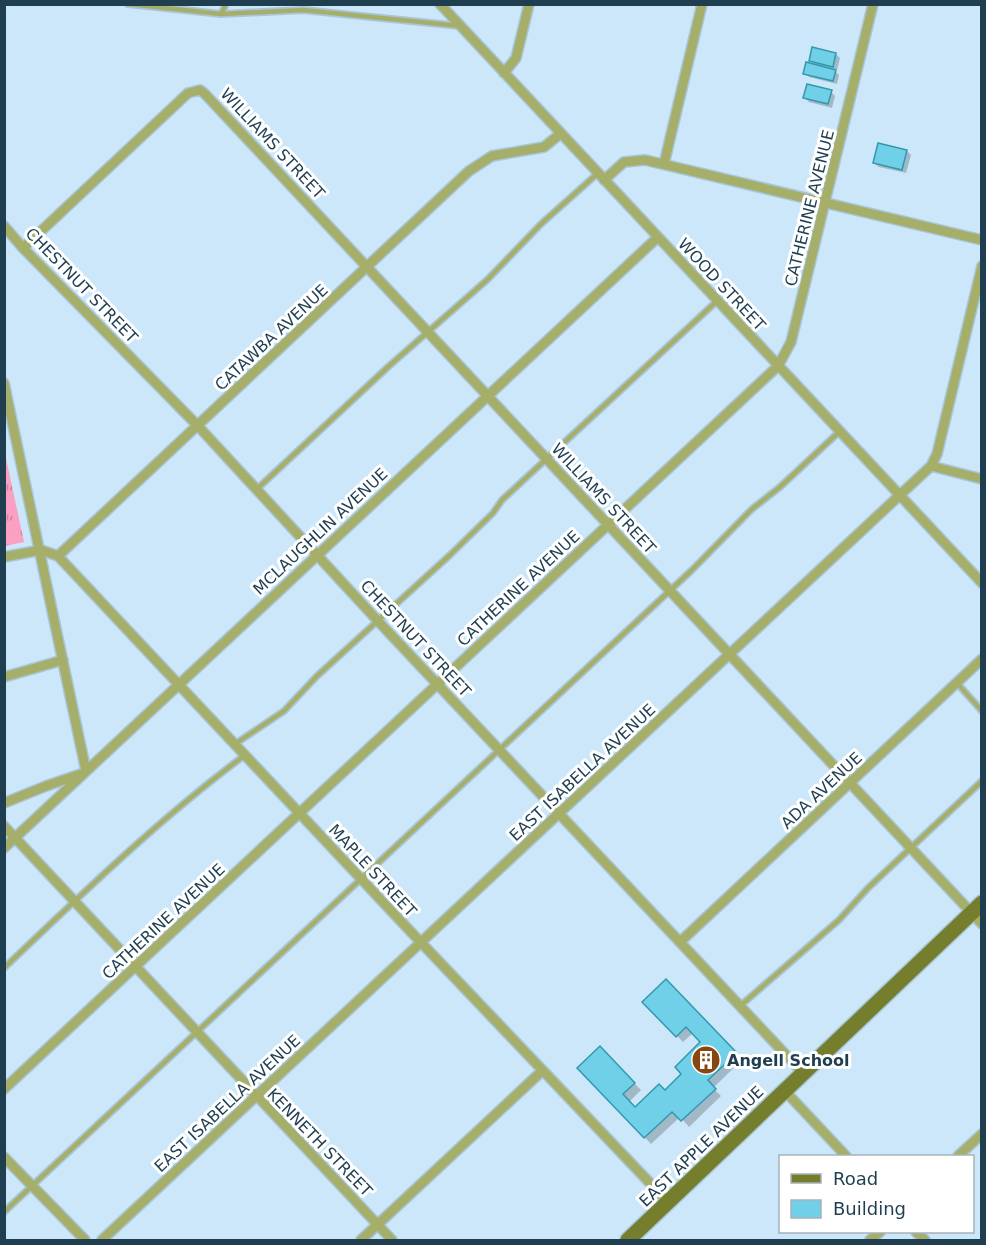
<svg xmlns="http://www.w3.org/2000/svg" width="986" height="1245" font-family="'DejaVu Sans',sans-serif">
<style>
.park{fill:url(#park-tufts)}
.shadow{fill:#0003}
.building{fill:#70d0e7;stroke:#3298ae;stroke-width:1.5}
.lines{fill:none;stroke-linecap:round;stroke-linejoin:round}
.lane-casing{stroke:#a9c5d7;stroke-width:8}
.street-casing{stroke:#a9c5d7;stroke-width:12}
.primary-casing{stroke:#a9c5d7;stroke-width:18}
.lane{stroke:#a6af6a;stroke-width:4.5}
.street{stroke:#a6af6a;stroke-width:9}
.primary{stroke:#757e2d;stroke-width:15}
.labels{text-anchor:middle;stroke-width:6;stroke-linejoin:round;paint-order:stroke}
.street-label{font-size:16px;fill:#1f3e50;stroke:#fff}
.poi-label{font-size:16px;font-weight:bold;fill:#1f3e50;stroke:#fff;text-anchor:start}
</style>
<defs>
<pattern id="park-tufts" width="24" height="20" patternUnits="userSpaceOnUse" patternTransform="scale(1.5)"><rect width="24" height="20" fill="#fb9fc3"/><path d="M3 7l-1-3M5 7V3M7 7l1-3M15 17l-1-3M17 17v-4M19 17l1-3" fill="none" stroke="#cb83a1"/></pattern>
</defs>
<rect width="100%" height="100%" fill="#cbe7f9"/>
<!-- park -->
<path class="park" d="M 4,449 L 24,542 L 5,546 L 4,546 Z"/>
<!-- shadow -->
<path class="shadow" d="M 836,54 L 840,58 L 837,70 L 833,69 L 839,75 L 837,84 L 809,77 L 805,73 L 817,66 L 810,60 Z
M 831,92 L 835,96 L 832,108 L 809,102 L 805,98 Z
M 907,151 L 911,155 L 906,173 L 879,167 L 874,163 Z
M 666,981 L 742,1060 L 713,1088 L 721,1096 L 689,1127 L 680,1117 L 651,1144 L 579,1068 L 600,1049 L 641,1090 L 629,1102 L 635,1109 L 665,1092 L 684,1074 L 702,1042 L 693,1033 L 683,1042 L 644,1002 Z"/>
<!-- building -->
<path class="building" d="M 812,47 L 836,53 L 833,67 L 809,61 Z
M 806,62 L 836,70 L 833,81 L 803,74 Z
M 807,84 L 832,90 L 828,104 L 803,98 Z
M 878,143 L 907,150 L 902,170 L 873,163 Z
M 666,979 L 737,1053 L 708,1080 L 716,1089 L 681,1121 L 672,1112 L 644,1138 L 577,1068 L 600,1046 L 635,1083 L 623,1094 L 635,1107 L 659,1084 L 665,1090 L 681,1074 L 675,1067 L 700,1042 L 686,1027 L 676,1037 L 642,1002 Z"/>
<g class="lines">
<!-- lane casing -->
<g class="lane-casing">
<path id="lane" d="M 128,4 L 221,14 L 303,10 L 460,26
M 221,14 L 226,4
M 257,489 L 389,366 L 487,280 L 541,224 L 598,173
M 956,682 L 982,711
M 235,744 L 284,711 L 317,676 L 450,555 L 493,513 L 502,500 L 717,301
M 4,968 C 82,894 159,819 245,755
M 740,1006 L 839,920 L 868,888 L 982,781
M 4,1212 L 692,570 L 752,509 L 780,487 L 840,431"/>
</g>
<!-- street casing -->
<g class="street-casing">
<path id="street" d="M 440,4 L 982,583
M 504,73 L 516,58 L 529,4
M 664,164 L 702,4
M 604,180 L 624,162 L 645,160 L 982,240
M 4,226 L 23,248 L 198,426 L 377,620 L 803,1073
M 23,248 L 188,93 L 200,90 L 205,94 L 982,924
M 4,383 L 86,771
M 931,466 L 982,479
M 58,556 L 411,932 L 668,1202
M 4,557 L 41,550 L 58,556 L 469,171 L 492,156 L 544,147 L 560,134
M 4,677 L 63,660
M 4,803 L 46,786 L 81,774
M 4,826 L 392,1240
M 4,848 L 658,237
M 680,942 L 982,659
M 4,1089 L 778,366 L 791,342 L 873,4
M 785,1091 L 846,1156
M 958,1156 L 982,1134
M 4,1157 L 85,1240
M 916,1232 L 925,1240
M 102,1240 L 931,466 L 937,454 L 982,266
M 361,1240 L 542,1071
M 870,1240 L 880,1232"/>
</g>
<!-- primary casing -->
<g class="primary-casing">
<path id="primary" d="M 628,1240 L 982,903"/>
</g>
<!-- lane -->
<use href="#lane" class="lane"/>
<!-- street -->
<use href="#street" class="street"/>
<!-- primary -->
<use href="#primary" class="primary"/>
</g>
<!-- icons -->
<defs>
<g id="building-disc" transform="scale(1.5)"><circle r="9.5" fill="#87470f" stroke="#fff"/><path d="M-4-6H4V6H1V3H-1V6H-4ZM-2.5-4.3h1.7v1.8h-1.7ZM.8-4.3h1.7v1.8H.8ZM-2.5-1h1.7V.8h-1.7ZM.8-1h1.7V.8H.8Z" fill="#fff"/></g>
</defs>
<g fill-rule="evenodd">
<use href="#building-disc" x="706" y="1060"/>
</g>
<g class="labels">
<!-- street labels -->
<g class="street-label">
<text transform="translate(273 143) rotate(47)" y="6">WILLIAMS STREET</text>
<text transform="translate(809 208) rotate(-76)" y="6">CATHERINE AVENUE</text>
<text transform="translate(722 284) rotate(47)" y="6">WOOD STREET</text>
<text transform="translate(82 285) rotate(46)" y="6">CHESTNUT STREET</text>
<text transform="translate(271 337) rotate(-43)" y="6">CATAWBA AVENUE</text>
<text transform="translate(604 498) rotate(47)" y="6">WILLIAMS STREET</text>
<text transform="translate(320 531) rotate(-43)" y="6">MCLAUGHLIN AVENUE</text>
<text transform="translate(518 588) rotate(-43)" y="6">CATHERINE AVENUE</text>
<text transform="translate(416 638) rotate(47)" y="6">CHESTNUT STREET</text>
<text transform="translate(582 772) rotate(-43)" y="6">EAST ISABELLA AVENUE</text>
<text transform="translate(821 790) rotate(-43)" y="6">ADA AVENUE</text>
<text transform="translate(373 870) rotate(47)" y="6">MAPLE STREET</text>
<text transform="translate(163 921) rotate(-43)" y="6">CATHERINE AVENUE</text>
<text transform="translate(227 1103) rotate(-43)" y="6">EAST ISABELLA AVENUE</text>
<text transform="translate(320 1142) rotate(46)" y="6">KENNETH STREET</text>
<text transform="translate(701 1146) rotate(-44)" y="6">EAST APPLE AVENUE</text>
</g>
<!-- poi labels -->
<g class="poi-label">
<text x="727" y="1066">Angell School</text>
</g>
</g>
<!-- border -->
<rect width="986" height="1245" fill="none" stroke="#1f3e50" stroke-width="12"/>
<!-- legend -->
<rect x="779" y="1155" width="195" height="78" fill="#ffffff" stroke="#a5b2b9" stroke-width="1.5"/>
<rect x="791" y="1174" width="30" height="9" fill="#757e2d" stroke="#a5b2b9" stroke-width="1.5"/>
<text x="833" y="1185" font-size="18" fill="#1f3e50">Road</text>
<rect x="791" y="1200" width="30" height="18" fill="#70d0e7" stroke="#a5b2b9" stroke-width="1.5"/>
<text x="833" y="1215" font-size="18" fill="#1f3e50">Building</text>
</svg>
